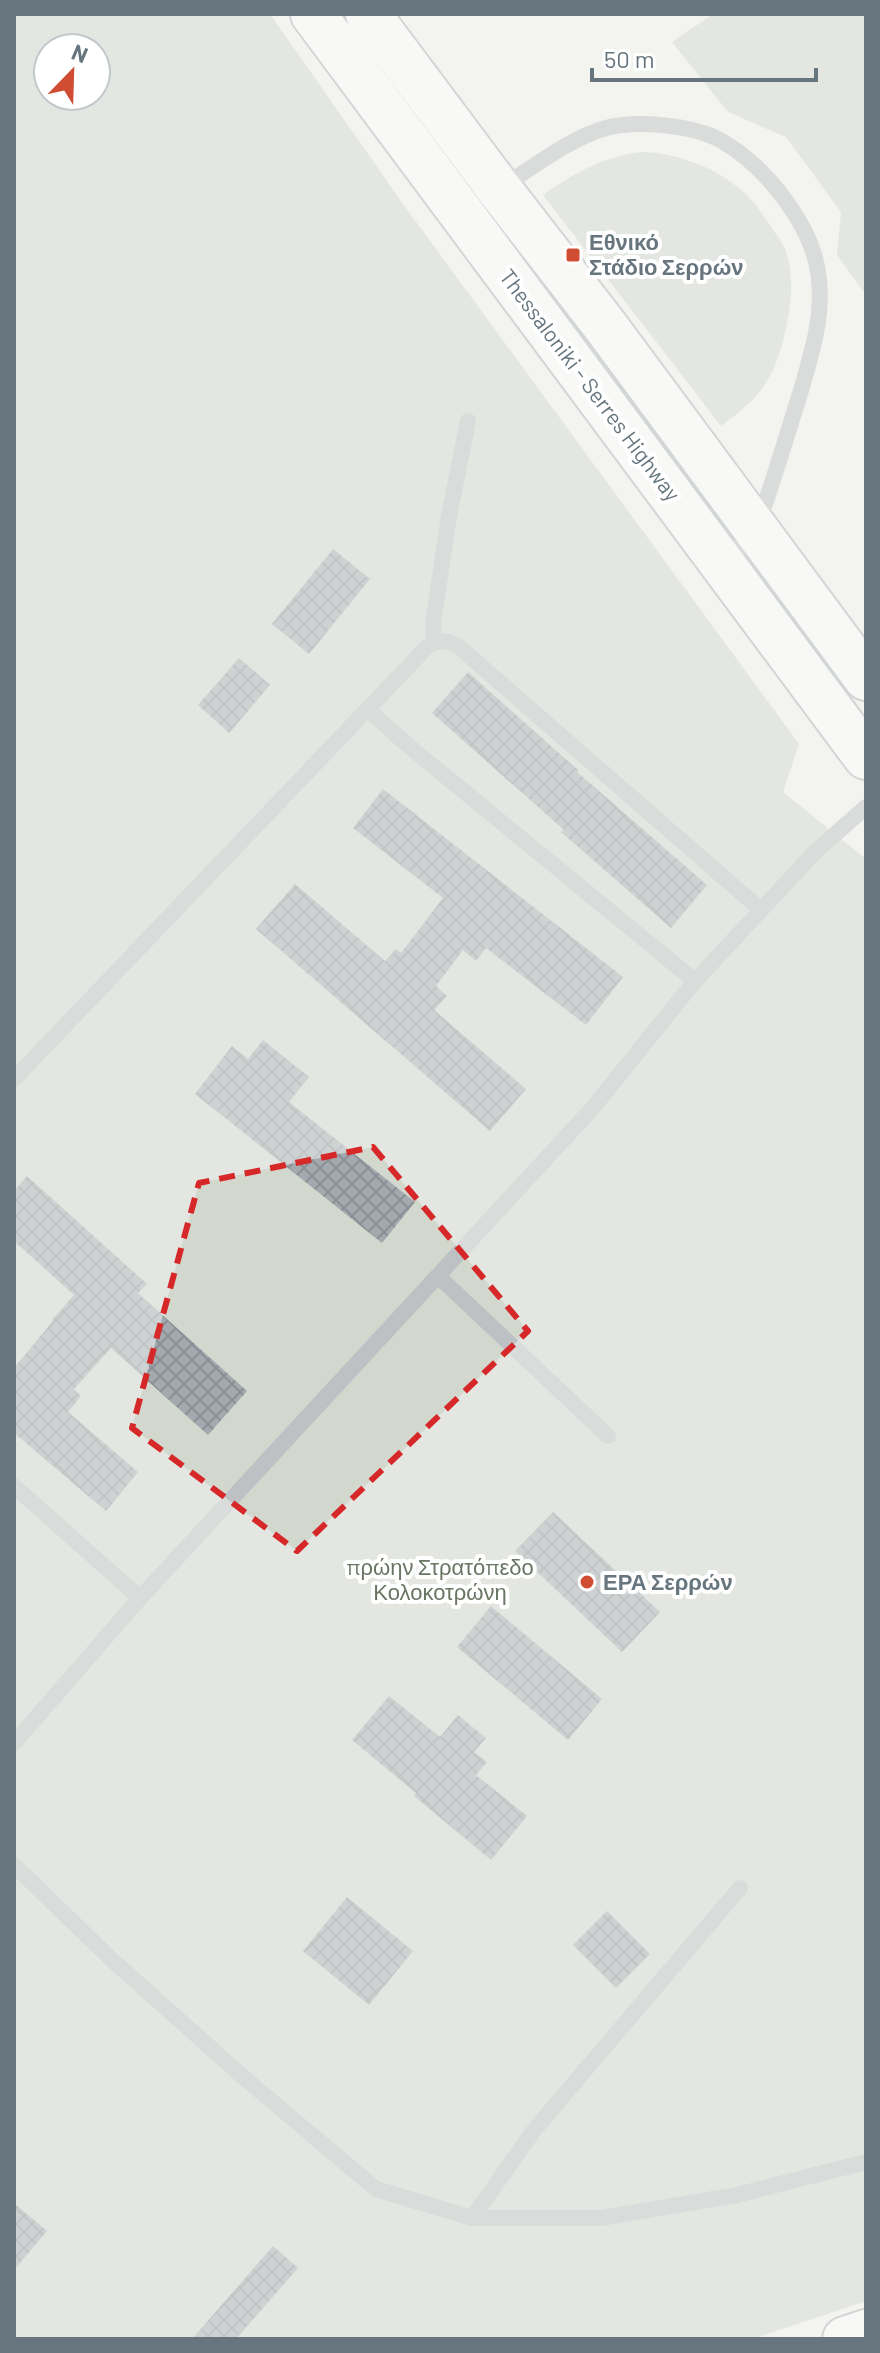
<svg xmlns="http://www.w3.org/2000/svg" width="880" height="2353" font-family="Barlow,sans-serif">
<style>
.green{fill:#d3d8cf;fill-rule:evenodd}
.building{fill:url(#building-cross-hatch)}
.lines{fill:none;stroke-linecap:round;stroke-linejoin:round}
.secondary-casing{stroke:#aeb3b6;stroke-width:48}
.lane{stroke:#bdc1c4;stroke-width:16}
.secondary{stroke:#fff;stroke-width:44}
.marked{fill:none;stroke:#d62828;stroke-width:6;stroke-dasharray:16 10;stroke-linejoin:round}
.poi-dot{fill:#d04d34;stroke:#fff;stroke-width:3}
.labels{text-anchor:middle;stroke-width:8;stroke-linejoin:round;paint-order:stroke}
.poi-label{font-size:22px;font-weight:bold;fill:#66757e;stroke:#fff;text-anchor:start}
.street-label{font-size:22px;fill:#66757e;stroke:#fff}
.park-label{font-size:22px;fill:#697664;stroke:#fff}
</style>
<defs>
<pattern id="building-cross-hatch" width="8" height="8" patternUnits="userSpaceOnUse" patternTransform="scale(2)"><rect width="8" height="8" fill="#a3aaaf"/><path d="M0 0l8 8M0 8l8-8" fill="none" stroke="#898f94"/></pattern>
</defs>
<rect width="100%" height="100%" fill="#f3f3f0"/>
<!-- green -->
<path class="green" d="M 14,14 L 270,14 L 403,204 L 799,744 L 783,792 L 866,859 L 866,2301 L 752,2339 L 14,2339 ZM 48,48 L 96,48 L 96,96 L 48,96 Z
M 713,14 L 866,14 L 866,295 L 837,255 L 841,212 L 786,137 L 728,112 L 672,42 Z
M 646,152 C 678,154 717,168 741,190 C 754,200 763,215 772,228 C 776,235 782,241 785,249 C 795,275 791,307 785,333 C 780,355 772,377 758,394 C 747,407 734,416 721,426 L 543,195 C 574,173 607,154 646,152 Z"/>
<!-- building -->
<path class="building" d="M 333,549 L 370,579 L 309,654 L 272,624 Z
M 239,658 L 270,685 L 229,733 L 198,705 Z
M 468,672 L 578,770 L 577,772 L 707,885 L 671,928 L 561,832 L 564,830 L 432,713 Z
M 383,789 L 623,977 L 586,1025 L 486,948 L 476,961 L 463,950 L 436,986 L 447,996 L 434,1010 L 526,1089 L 490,1131 L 256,929 L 295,884 L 385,961 L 396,949 L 401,953 L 443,898 L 353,828 Z
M 263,1040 L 309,1077 L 289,1102 L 415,1202 L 382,1243 L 195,1094 L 232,1046 L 248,1059 Z
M 27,1176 L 147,1284 L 138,1293 L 247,1391 L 208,1435 L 111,1348 L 74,1389 L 81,1396 L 68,1412 L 138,1472 L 106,1511 L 14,1433 L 14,1368 L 53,1321 L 52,1320 L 74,1295 L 14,1241 L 14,1191 Z
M 553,1512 L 660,1612 L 622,1652 L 515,1551 Z
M 491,1606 L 602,1699 L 568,1740 L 457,1647 Z
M 389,1696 L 440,1737 L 458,1715 L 486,1738 L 474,1752 L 487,1762 L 476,1775 L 527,1816 L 491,1860 L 414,1796 L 416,1793 L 352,1740 Z
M 347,1897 L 413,1951 L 369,2005 L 303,1951 Z
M 607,1911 L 650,1954 L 616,1988 L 573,1945 Z
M 14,2203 L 47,2231 L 14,2270 Z
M 273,2246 L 298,2268 L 236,2339 L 192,2339 Z"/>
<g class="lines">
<!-- secondary casing -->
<g class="secondary-casing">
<path id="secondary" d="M 313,14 L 866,757
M 368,14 L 499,189 L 606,327 L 866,678
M 845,2339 L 866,2332"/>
</g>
<!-- lane -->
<path class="lane" d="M 500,188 C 532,168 570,138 606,128 C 637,120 692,125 720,140 C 765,165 815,227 819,280 C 823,317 812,352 802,387 C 790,426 778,465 765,504 L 755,526 L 726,566
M 434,642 L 433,623 L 449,516 L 468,421
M 368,710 L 411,748 L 695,981
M 14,1079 L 427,647 C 438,640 446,639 458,646 L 761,910
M 439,1277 L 608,1436
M 14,1486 L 140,1598
M 14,1743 L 140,1598 L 591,1110 L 695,981 L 816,851 L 866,807
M 14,1865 L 111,1959 L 242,2076 L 376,2189 L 472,2218 L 535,2129 L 740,1888
M 472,2218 L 601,2218 L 737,2195 L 866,2162"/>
<!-- secondary -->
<use href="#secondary" class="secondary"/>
</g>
<!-- marked area -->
<path d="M0 0H880V2353H0ZM 373,1147 L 528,1331 L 297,1551 L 132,1428 L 199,1183 Z" fill="#f3f3f0" fill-opacity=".55" fill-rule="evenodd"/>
<path class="marked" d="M 373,1147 L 528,1331 L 297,1551 L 132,1428 L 199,1183 Z"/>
<!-- markers -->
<g class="poi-dot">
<rect x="565" y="247" width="16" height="16" rx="4"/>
<circle cx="587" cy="1582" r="8"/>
</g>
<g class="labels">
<!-- poi labels -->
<g class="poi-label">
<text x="589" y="250">Εθνικό<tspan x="589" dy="25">Στάδιο Σερρών</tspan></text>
<text x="603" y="1590">ΕΡΑ Σερρών</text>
</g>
<!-- street labels -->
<g class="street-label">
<text transform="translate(590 385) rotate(53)" y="8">Thessaloniki - Serres Highway</text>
</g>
<!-- park labels -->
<g class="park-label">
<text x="440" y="1575">πρώην Στρατόπεδο<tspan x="440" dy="25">Κολοκοτρώνη</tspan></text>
</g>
</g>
<!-- border -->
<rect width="880" height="2353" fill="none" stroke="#66757e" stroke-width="32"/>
<!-- north arrow -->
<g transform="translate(72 72) rotate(23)"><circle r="38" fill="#ffffff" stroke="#c2c8cb" stroke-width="2"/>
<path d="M0-6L14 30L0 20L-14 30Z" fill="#d04d34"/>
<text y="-12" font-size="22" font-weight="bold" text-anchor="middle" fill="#66757e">N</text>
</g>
<!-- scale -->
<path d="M592 68v12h224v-12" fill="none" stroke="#66757e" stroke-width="4"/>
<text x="604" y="68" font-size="24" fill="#66757e" stroke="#ffffff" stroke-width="6" paint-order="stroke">50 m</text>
</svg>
